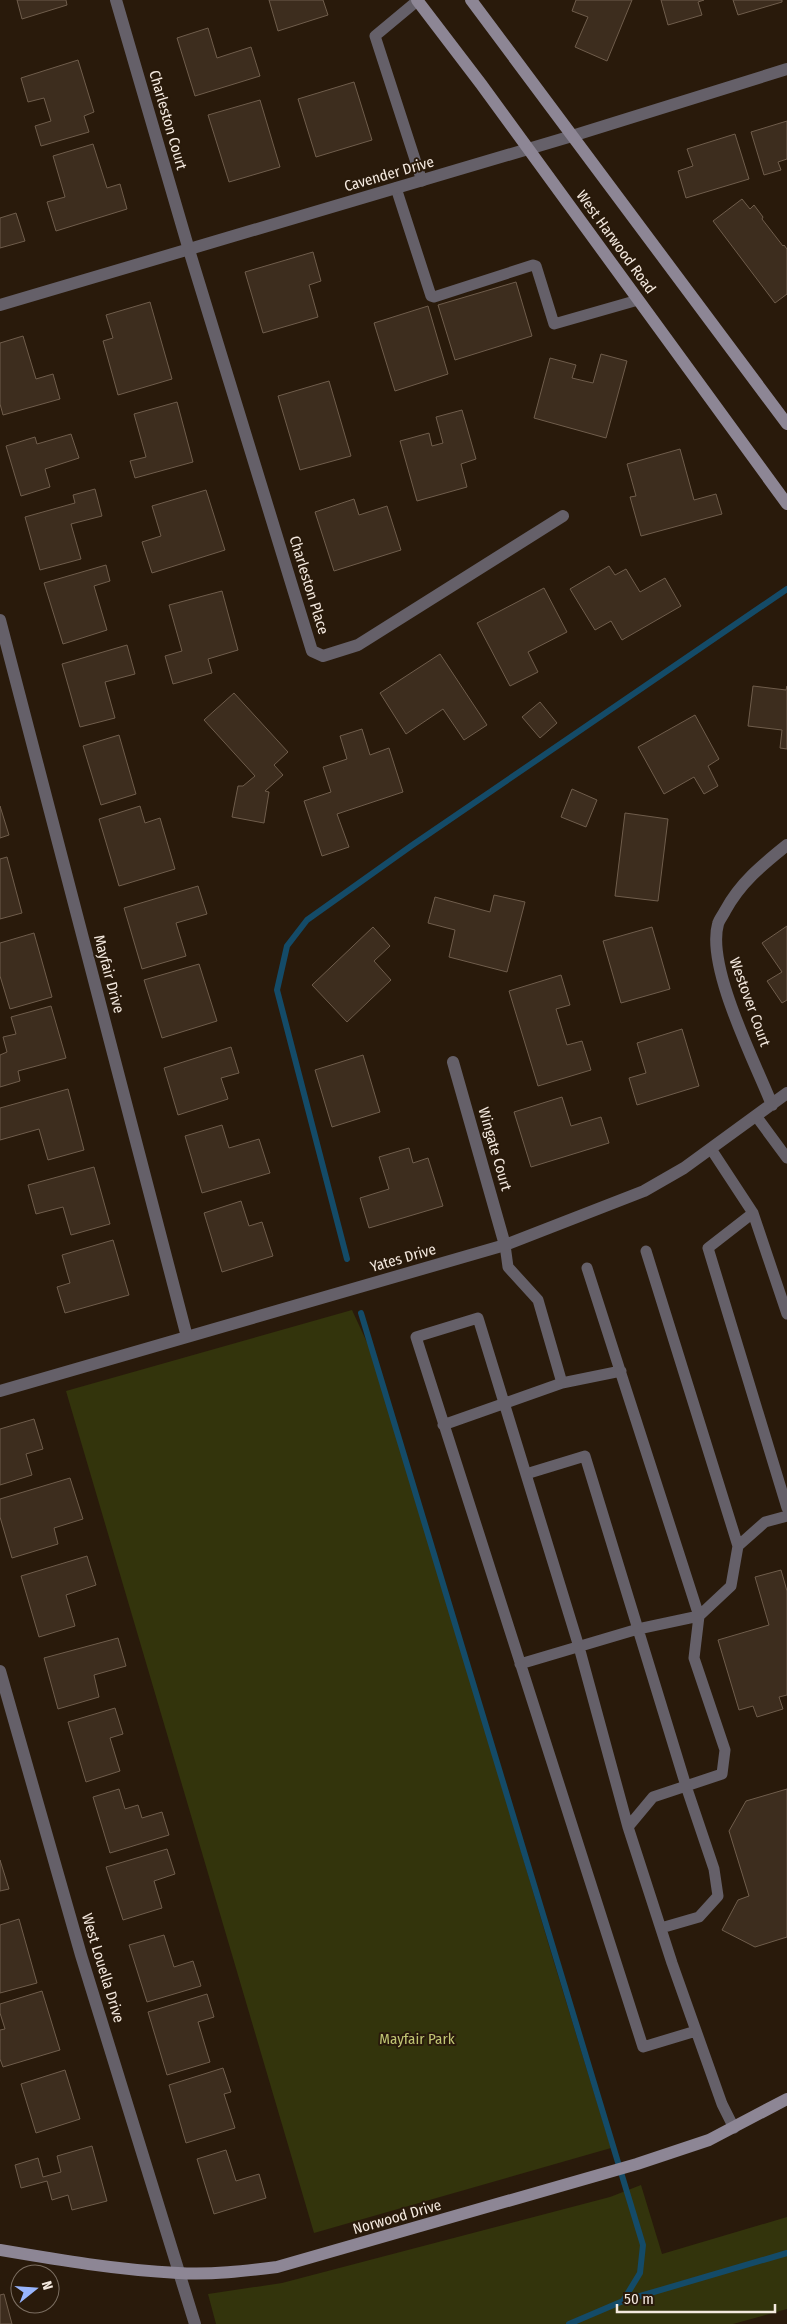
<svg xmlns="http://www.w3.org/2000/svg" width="787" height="2324" font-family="'Fira Sans Condensed',sans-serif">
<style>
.green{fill:#33340c}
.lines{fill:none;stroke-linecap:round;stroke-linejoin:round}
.stream{stroke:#144b68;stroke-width:6}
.building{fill:#3d2d1e;stroke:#6f5d4c}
.lane{stroke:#656069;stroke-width:11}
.street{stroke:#656069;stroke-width:12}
.secondary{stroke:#8d8695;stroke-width:12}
.labels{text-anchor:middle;stroke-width:4;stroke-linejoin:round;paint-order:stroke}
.street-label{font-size:15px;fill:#f4e9df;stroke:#291a0b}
.park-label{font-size:15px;fill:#c1c574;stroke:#291a0b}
</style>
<rect width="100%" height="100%" fill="#291a0b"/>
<!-- green -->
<path class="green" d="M 352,1310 L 377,1364 L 550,1949 L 611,2148 L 314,2233 L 66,1391 Z
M 641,2185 L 662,2254 L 787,2217 L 787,2309 L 733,2324 L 216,2324 L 208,2294 L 282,2283 L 610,2197 Z"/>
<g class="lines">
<!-- stream -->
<path class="stream" d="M 347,1259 L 277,990 L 287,946 L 307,920 L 411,846 L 787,589
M 361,1313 L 643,2245 L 640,2273 L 623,2301
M 569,2324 L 623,2301 L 787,2253"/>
</g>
<!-- building -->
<path class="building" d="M 17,0 L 66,0 L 67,5 L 22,19 Z
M 269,0 L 323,0 L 328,15 L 278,31 Z
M 576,0 L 632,0 L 607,61 L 575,47 L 588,17 L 572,11 Z
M 661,0 L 704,0 L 698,2 L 702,15 L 668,25 Z
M 733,0 L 782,0 L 782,2 L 738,15 Z
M 208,28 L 217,58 L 251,47 L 260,76 L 195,96 L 177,38 Z
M 78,60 L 94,112 L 84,116 L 89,132 L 41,146 L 35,126 L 51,121 L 44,98 L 28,102 L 21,78 Z
M 354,82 L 372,140 L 316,157 L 298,99 Z
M 260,100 L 280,167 L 229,182 L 208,115 Z
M 787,121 L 787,159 L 778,162 L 781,170 L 764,175 L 751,132 Z
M 735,134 L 749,179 L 686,198 L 678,171 L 693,166 L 687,149 Z
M 93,144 L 107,188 L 120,184 L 127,209 L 56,231 L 47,202 L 65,197 L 53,156 Z
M 742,199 L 750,209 L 754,205 L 763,217 L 762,219 L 783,246 L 784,245 L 787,249 L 787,294 L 775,303 L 713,221 Z
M 16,213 L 25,241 L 0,248 L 0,218 Z
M 313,252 L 321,281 L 309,285 L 318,317 L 263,333 L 245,272 Z
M 516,282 L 532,336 L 455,360 L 438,305 Z
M 150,302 L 172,379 L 118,395 L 103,341 L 113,338 L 106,315 Z
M 428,306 L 448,374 L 395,391 L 374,323 Z
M 23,336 L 36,379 L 53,374 L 60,399 L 3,415 L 0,404 L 0,343 Z
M 601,354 L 627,361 L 606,438 L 534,418 L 550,358 L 576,365 L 572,378 L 593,383 Z
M 329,381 L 351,456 L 300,470 L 278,396 Z
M 177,402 L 193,462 L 135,478 L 130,461 L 146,457 L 134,414 Z
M 462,410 L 476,459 L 461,464 L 467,487 L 417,501 L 400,441 L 429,433 L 432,446 L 443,443 L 436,417 Z
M 71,434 L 79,458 L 45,469 L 50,487 L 21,496 L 6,446 L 35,437 L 37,444 Z
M 680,449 L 694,500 L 716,494 L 722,514 L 641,536 L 630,497 L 636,496 L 627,464 Z
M 95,489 L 102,516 L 71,524 L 81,559 L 40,570 L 25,517 L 75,503 L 73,495 Z
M 206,490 L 225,550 L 152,573 L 142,542 L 161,536 L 152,506 Z
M 354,499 L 359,515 L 387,506 L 401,550 L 334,571 L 315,512 Z
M 106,565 L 110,581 L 94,586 L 107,630 L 63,644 L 44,583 Z
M 609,566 L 615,575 L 626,569 L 640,592 L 665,578 L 681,606 L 622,640 L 611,621 L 595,630 L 570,589 Z
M 544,588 L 567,632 L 528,652 L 538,672 L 510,686 L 477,623 Z
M 222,591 L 238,650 L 208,659 L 212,673 L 173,684 L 165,656 L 182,651 L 169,605 Z
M 127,645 L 135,674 L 105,682 L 115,718 L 80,727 L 62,664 Z
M 440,654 L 487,725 L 464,740 L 443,709 L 406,734 L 380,693 Z
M 753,686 L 786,690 L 787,686 L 787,749 L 780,748 L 782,730 L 748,726 Z
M 234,693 L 288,752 L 274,765 L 283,775 L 265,791 L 269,792 L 264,823 L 232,817 L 238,786 L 243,786 L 255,776 L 204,720 Z
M 540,702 L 557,723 L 540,738 L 522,717 Z
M 695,715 L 719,759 L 708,766 L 718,786 L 704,794 L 694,777 L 664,794 L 638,747 Z
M 362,729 L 370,755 L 389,748 L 403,792 L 337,814 L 349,847 L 322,856 L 304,801 L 331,792 L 323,767 L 347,759 L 340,736 Z
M 119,735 L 136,794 L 101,805 L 83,746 Z
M 572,789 L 597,800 L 586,827 L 561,817 Z
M 0,806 L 9,835 L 0,838 Z
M 140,806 L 145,823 L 160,818 L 175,869 L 119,886 L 99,819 Z
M 625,813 L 668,819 L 658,901 L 615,896 Z
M 7,857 L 22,913 L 0,919 L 0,859 Z
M 198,886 L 207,914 L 176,923 L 186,956 L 142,969 L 124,908 Z
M 494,895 L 525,902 L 507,972 L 449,957 L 455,930 L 428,923 L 435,897 L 490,912 Z
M 787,926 L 787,1000 L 782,1003 L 767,981 L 782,972 L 762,943 Z
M 373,927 L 390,946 L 374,961 L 391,980 L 347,1022 L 312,985 Z
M 652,927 L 670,989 L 621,1003 L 603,941 Z
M 34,933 L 52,997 L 10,1009 L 0,976 L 0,943 Z
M 199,964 L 217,1021 L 162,1038 L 144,980 Z
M 561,975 L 570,1005 L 556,1009 L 567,1045 L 582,1041 L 591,1070 L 538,1086 L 509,991 Z
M 51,1006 L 66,1058 L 18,1071 L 20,1081 L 0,1087 L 0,1055 L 7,1052 L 3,1037 L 16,1034 L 11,1017 Z
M 682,1029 L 699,1086 L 637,1105 L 629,1078 L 646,1073 L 637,1043 Z
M 231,1047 L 239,1073 L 221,1078 L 228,1099 L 178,1115 L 164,1068 Z
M 363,1055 L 380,1112 L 332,1127 L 315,1070 Z
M 68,1089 L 84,1150 L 48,1160 L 39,1129 L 0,1140 L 0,1108 Z
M 562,1097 L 571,1126 L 601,1117 L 609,1143 L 531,1167 L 514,1112 Z
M 222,1125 L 229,1148 L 259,1139 L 270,1173 L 202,1193 L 185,1136 Z
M 409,1148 L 413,1163 L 428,1158 L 443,1206 L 369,1228 L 360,1198 L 389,1189 L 379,1157 Z
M 94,1167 L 110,1224 L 71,1235 L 63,1207 L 36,1214 L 28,1185 Z
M 241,1201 L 249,1226 L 262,1222 L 273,1256 L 222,1272 L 204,1213 Z
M 113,1240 L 129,1295 L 65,1313 L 57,1287 L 70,1283 L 62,1255 Z
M 34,1419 L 43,1449 L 26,1454 L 32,1475 L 0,1485 L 0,1429 Z
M 70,1478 L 83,1519 L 54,1528 L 58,1544 L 12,1558 L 0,1517 L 0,1499 Z
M 87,1556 L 96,1585 L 66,1595 L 75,1626 L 39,1637 L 21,1576 Z
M 781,1570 L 787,1591 L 787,1695 L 779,1697 L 783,1709 L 757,1717 L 753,1706 L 739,1710 L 718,1640 L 769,1625 L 755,1577 Z
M 118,1638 L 126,1666 L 94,1675 L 99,1697 L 58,1709 L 44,1658 Z
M 115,1708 L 123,1734 L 110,1738 L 120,1771 L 86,1782 L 68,1722 Z
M 119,1789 L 125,1809 L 138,1805 L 142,1818 L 162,1812 L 169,1835 L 110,1853 L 93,1797 Z
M 787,1789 L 787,1937 L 755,1947 L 722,1930 L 738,1900 L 749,1896 L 729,1831 L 746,1801 Z
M 167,1849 L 175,1874 L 154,1881 L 162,1908 L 123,1920 L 106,1867 Z
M 0,1860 L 9,1889 L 0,1891 Z
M 19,1919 L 37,1983 L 0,1993 L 0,1925 Z
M 164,1935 L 174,1967 L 193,1961 L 201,1986 L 147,2002 L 129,1945 Z
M 42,1991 L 60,2050 L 3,2067 L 0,2059 L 0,2030 L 5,2029 L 0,2013 L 0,2004 Z
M 207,1994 L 214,2017 L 198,2022 L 210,2062 L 167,2075 L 148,2012 Z
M 223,2068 L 231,2092 L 224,2094 L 235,2128 L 186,2143 L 169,2085 Z
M 65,2070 L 80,2119 L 36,2133 L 21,2084 Z
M 92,2146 L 107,2201 L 72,2210 L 68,2195 L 52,2200 L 47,2181 L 21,2188 L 15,2165 L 38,2158 L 43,2177 L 61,2172 L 57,2156 Z
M 226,2150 L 236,2181 L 259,2174 L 266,2198 L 214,2214 L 197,2159 Z
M 4,2294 L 12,2324 L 0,2324 L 0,2295 Z"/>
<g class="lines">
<!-- lane -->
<path class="lane" d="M 417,1 L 375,36 L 422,181
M 396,188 L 431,296 L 434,297 L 533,265 L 536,266 L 554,324 L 638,300
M 756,1116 L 787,1158
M 711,1149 L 753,1213 L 787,1314
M 753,1213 L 708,1248 L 787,1508
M 505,1245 L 508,1267 L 538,1300 L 562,1383
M 646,1251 L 738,1546
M 443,1425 L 562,1383 L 621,1371
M 526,1474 L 585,1456 L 686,1786 L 714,1869 L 718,1896 L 699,1917 L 661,1928
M 520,1664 L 638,1629 L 699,1616 L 587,1268
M 628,1827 L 579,1647 L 478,1318 L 416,1337 L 643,2047 L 696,2031
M 734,2128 L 722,2104 L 672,1963 L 628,1827 L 653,1797 L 722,1774 L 725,1750 L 694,1658 L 699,1616 L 731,1586 L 738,1546 L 765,1522 L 787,1516"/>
<!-- street -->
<path class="street" d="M 116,0 L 189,250 L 312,651 L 323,656 L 358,645 L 563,516
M 0,305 L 572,136 L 787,69
M 0,620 L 187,1337
M 453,1062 L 505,1245
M 772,1105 C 755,1062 706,967 718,924 C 719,920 723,915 725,911 C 740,883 762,865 787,845
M 0,1391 L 505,1245 L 644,1191 L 684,1168 L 787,1093
M 0,1671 L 81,1955 L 195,2324"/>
<!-- secondary -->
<path class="secondary" d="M 417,0 L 481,84 L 787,504
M 471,0 L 787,424
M 0,2250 C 59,2260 118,2270 178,2273 C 211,2275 245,2271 277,2267 L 637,2164 L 709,2140 L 787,2099"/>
</g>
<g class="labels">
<!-- street labels -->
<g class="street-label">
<text transform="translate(168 120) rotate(74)" y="5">Charleston Court</text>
<text transform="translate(389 174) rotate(-16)" y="5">Cavender Drive</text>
<text transform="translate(616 242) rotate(54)" y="5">West Harwood Road</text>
<text transform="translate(309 585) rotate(73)" y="5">Charleston Place</text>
<text transform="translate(109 974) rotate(75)" y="5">Mayfair Drive</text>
<text transform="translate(750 1002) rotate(70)" y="5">Westover Court</text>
<text transform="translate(495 1149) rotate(74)" y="5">Wingate Court</text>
<text transform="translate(403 1258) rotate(-16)" y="5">Yates Drive</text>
<text transform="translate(103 1968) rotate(73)" y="5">West Louella Drive</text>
<text transform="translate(397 2217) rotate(-16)" y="5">Norwood Drive</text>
</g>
<!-- park labels -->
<g class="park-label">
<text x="417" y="2044">Mayfair Park</text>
</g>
</g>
<!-- north arrow -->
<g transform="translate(35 2289) rotate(73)"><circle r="24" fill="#291a0b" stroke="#7a6d60"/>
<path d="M0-4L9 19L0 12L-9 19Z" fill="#98b5fd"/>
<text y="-8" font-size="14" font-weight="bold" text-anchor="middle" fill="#f4e9df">N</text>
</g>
<!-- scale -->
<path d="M617 2304v8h158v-8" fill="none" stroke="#f4e9df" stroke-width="2.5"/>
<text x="624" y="2304" font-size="15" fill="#f4e9df" stroke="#291a0b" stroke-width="4" paint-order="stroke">50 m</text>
</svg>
